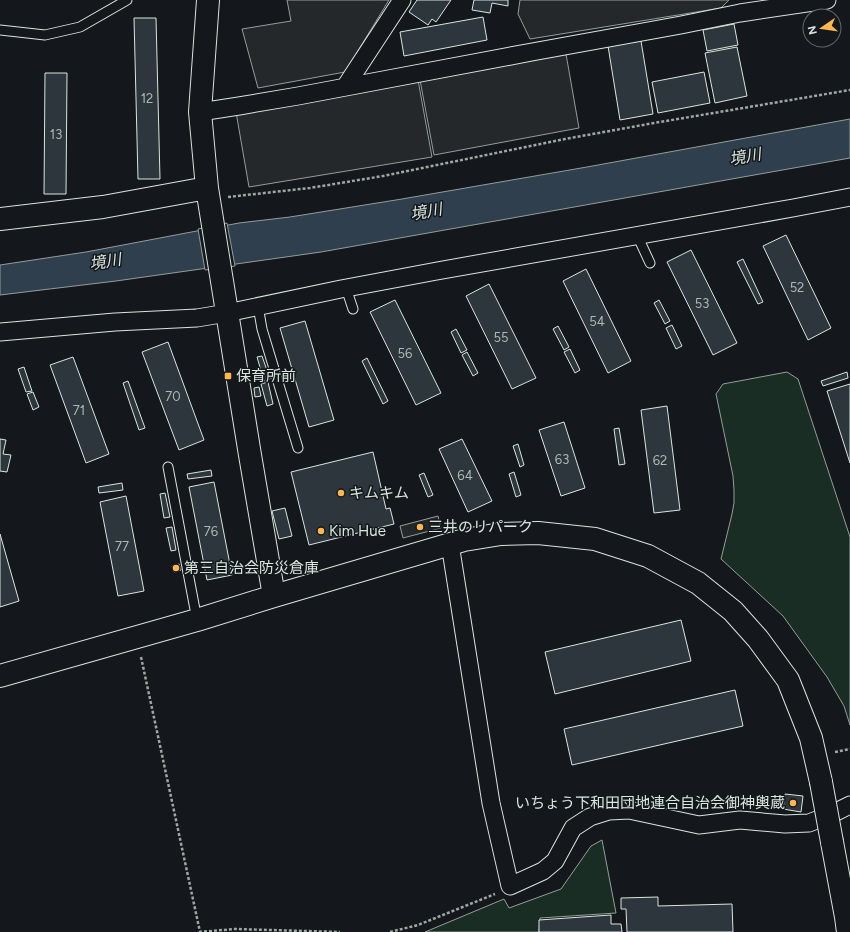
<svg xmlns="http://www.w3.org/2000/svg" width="850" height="932" font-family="Figtree,'Noto Sans JP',sans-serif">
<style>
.green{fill:#1a2d24;stroke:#939e99}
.parking{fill:#24282b;stroke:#939e99}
.water{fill:#2f3f4d;stroke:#939e99}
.pier{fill:#14181c;stroke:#939e99}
.building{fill:#2c363c;stroke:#d8e6dc}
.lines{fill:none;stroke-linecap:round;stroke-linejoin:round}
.lane-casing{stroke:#d8e6dc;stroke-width:11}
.street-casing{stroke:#d8e6dc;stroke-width:19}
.secondary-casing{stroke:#d8e6dc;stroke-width:24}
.path{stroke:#9da8a2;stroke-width:2.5;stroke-dasharray:3 2;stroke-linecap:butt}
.lane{stroke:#14181c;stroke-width:9}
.street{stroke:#14181c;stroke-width:17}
.secondary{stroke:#14181c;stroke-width:22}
.secondary-bridge-casing{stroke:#d8e6dc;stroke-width:24;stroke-linecap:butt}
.secondary-bridge{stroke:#14181c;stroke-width:22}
.poi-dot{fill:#ffb74d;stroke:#14181c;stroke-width:1.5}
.labels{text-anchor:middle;stroke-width:3;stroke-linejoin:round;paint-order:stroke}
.number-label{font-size:13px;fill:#adbab4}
.poi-label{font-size:15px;fill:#d8e6dc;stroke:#14181c;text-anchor:start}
.water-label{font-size:16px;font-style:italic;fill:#d8e6dc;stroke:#14181c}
</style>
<rect width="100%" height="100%" fill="#14181c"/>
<!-- green -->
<path class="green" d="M 787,372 L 798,379 L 850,537 L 850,725 L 844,706 L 827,677 L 783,616 L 721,559 L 732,514 L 734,503 L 734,490 L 733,476 L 716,394 L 723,384 Z
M 602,840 L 616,913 L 540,918 L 539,932 L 425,932 L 504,899 L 509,908 L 561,889 L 591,846 Z"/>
<!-- parking -->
<path class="parking" d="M 287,0 L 389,0 L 345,72 L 258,88 L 242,29 L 291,21 Z
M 520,0 L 729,0 L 721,8 L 530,39 L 518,14 Z
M 566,54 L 579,128 L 434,155 L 420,80 Z
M 418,80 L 432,157 L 249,187 L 236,112 Z
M 438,516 L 441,528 L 403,538 L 400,526 Z"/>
<!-- water -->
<path class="water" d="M 850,119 L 850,158 L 321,252 L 116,281 L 0,295 L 0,265 L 86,252 L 239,223 L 290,217 L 402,199 L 587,167 Z"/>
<!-- pier -->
<path class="pier" d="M 227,223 L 235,266 L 205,270 L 198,229 Z"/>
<!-- building -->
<path class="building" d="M 417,0 L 451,0 L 436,22 L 432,19 L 428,25 L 409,12 Z
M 474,0 L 508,0 L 508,6 L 492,3 L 490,13 L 472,10 Z
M 483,17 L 487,40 L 404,56 L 400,32 Z
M 134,18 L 156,18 L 160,179 L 138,179 Z
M 734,24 L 738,45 L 707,51 L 703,30 Z
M 641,41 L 653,114 L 620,120 L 608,46 Z
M 737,47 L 747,96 L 715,103 L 705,53 Z
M 704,72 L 710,103 L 658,113 L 652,82 Z
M 45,73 L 67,73 L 66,194 L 44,194 Z
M 786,235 L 831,328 L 808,340 L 763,246 Z
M 691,250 L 737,343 L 713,355 L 667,262 Z
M 743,259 L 763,302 L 758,304 L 737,262 Z
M 586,269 L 631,361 L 608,373 L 563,281 Z
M 489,284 L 536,378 L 512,389 L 466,296 Z
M 395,300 L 441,393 L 416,405 L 370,312 Z
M 659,300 L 670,321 L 665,324 L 654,303 Z
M 305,321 L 334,420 L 309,427 L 280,328 Z
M 672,325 L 682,346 L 676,349 L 666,328 Z
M 558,326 L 569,347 L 564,350 L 553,329 Z
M 456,329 L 467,350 L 461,353 L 451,332 Z
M 168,342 L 204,440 L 179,450 L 142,352 Z
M 570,349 L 580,370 L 575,373 L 564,352 Z
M 467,352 L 478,373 L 473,376 L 462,355 Z
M 262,356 L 270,379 L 264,381 L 257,357 Z
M 73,357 L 109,454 L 86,463 L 50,365 Z
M 367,358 L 388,401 L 383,404 L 362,361 Z
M 24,367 L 32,391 L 26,392 L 18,369 Z
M 847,372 L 848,378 L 823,386 L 821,381 Z
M 128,381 L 145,428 L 139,430 L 123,383 Z
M 268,382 L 273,404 L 267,406 L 261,384 Z
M 850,384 L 850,463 L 827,391 Z
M 259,387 L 261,396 L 255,397 L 254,388 Z
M 33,392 L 39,407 L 33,410 L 27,394 Z
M 667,406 L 680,510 L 654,513 L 641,410 Z
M 564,422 L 585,488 L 561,496 L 539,430 Z
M 619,428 L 625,464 L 619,465 L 614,429 Z
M 0,439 L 6,440 L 3,454 L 11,455 L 7,472 L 0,471 Z
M 462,439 L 492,501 L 468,512 L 439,449 Z
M 518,444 L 524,465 L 520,467 L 513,446 Z
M 373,452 L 386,509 L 390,508 L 394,524 L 309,545 L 291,472 Z
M 211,470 L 212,476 L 188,479 L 187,474 Z
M 514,472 L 521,495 L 516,497 L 509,474 Z
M 424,473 L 433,495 L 428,497 L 419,475 Z
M 214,482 L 232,575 L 207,580 L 189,487 Z
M 122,483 L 123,490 L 99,493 L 98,487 Z
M 165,493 L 170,517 L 164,518 L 160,494 Z
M 126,496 L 144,591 L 118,596 L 100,502 Z
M 285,508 L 292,536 L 279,539 L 272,511 Z
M 172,527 L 176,550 L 171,551 L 166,528 Z
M 0,534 L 19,601 L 0,607 Z
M 179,564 L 181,570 L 174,572 L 172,566 Z
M 681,620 L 691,661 L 555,694 L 545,652 Z
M 735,690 L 743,726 L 572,765 L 564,729 Z
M 785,794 L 803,796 L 801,812 L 783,809 Z
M 658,897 L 658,906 L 732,904 L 733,932 L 627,932 L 626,909 L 621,909 L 621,898 Z
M 611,915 L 611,924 L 621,924 L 622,932 L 539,932 L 539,920 Z"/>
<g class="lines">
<!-- lane casing -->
<g class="lane-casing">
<path id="lane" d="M 0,30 L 45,35 L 80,27 L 127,0
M 637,235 L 650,263
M 346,288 L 353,309
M 258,306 L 262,329 L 298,448
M 168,467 L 197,620"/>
</g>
<!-- street casing -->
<g class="street-casing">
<path id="street" d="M 345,87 L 402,0
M 200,112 L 239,106 L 298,96 L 532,52 L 681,25 L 740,13 L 827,0
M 0,332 L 115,322 L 197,318 L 227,313 L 341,289 L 437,271 L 793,208 L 850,197
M 450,544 L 491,803 L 510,886 L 543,871 L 555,861 L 573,828 L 590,817 L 609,811 L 629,810 L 699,825 L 740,820 L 785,824 L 809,823 L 832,814 L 850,805"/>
</g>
<!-- secondary casing -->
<g class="secondary-casing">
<path id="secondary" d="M 208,0 L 200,112 L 207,188 L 250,455 L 274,596
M 0,219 L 103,207 L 207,188
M 0,676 L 197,620 L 274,596 L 464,540 L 501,534 L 538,533 L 595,539 L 648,556 L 698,583 L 733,611 L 758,639 L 788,680 L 811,738 L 821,782
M 832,842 L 846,917 L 848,932"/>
</g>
<!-- path -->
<path class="path" d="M 228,197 L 310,188 L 383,176 L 565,139 L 654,123 L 850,90
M 141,657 L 200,932
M 835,752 L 850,749
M 199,932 L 235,929 L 340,932
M 390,932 L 418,925 L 495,894"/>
<!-- lane -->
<use href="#lane" class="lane"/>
<!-- street -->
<use href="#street" class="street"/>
<!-- secondary -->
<use href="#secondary" class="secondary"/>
<!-- secondary-bridge casing -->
<g class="secondary-bridge-casing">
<path id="secondary-bridge" d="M 821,782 L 832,842"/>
</g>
<!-- secondary-bridge -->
<use href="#secondary-bridge" class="secondary-bridge"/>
</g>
<!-- markers -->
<g class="poi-dot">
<rect x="224" y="372" width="8" height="8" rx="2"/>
<circle cx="341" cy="493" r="4"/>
<circle cx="420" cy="527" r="4"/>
<circle cx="321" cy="531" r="4"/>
<circle cx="176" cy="568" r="4"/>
<circle cx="793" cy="803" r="4"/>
</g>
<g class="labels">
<!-- number labels -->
<g class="number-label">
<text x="147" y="103">12</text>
<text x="56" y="139">13</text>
<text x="797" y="292">52</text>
<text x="702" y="308">53</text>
<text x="597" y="326">54</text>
<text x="501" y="342">55</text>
<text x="405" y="358">56</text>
<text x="173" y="401">70</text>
<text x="79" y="415">71</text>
<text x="562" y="464">63</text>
<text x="660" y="465">62</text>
<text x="465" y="480">64</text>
<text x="211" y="536">76</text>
<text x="122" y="551">77</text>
</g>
<!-- poi labels -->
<g class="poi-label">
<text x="236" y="381">保育所前</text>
<text x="349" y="498">キムキム</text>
<text x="428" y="532">三井のリパーク</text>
<text x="329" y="536">Kim Hue</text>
<text x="184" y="573">第三自治会防災倉庫</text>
<text x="785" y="808" text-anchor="end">いちょう下和田団地連合自治会御神輿蔵</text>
</g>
<!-- water labels -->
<g class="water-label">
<text transform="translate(745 156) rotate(-10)" y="6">境川</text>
<text transform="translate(426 211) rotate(-10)" y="6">境川</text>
<text transform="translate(105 261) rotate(-9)" y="6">境川</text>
</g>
</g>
<!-- north arrow -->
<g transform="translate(822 28) rotate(257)"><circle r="19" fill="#14181c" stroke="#626a69"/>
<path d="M0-3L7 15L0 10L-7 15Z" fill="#ffb74d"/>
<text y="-6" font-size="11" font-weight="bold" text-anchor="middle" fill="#d8e6dc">N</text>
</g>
</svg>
